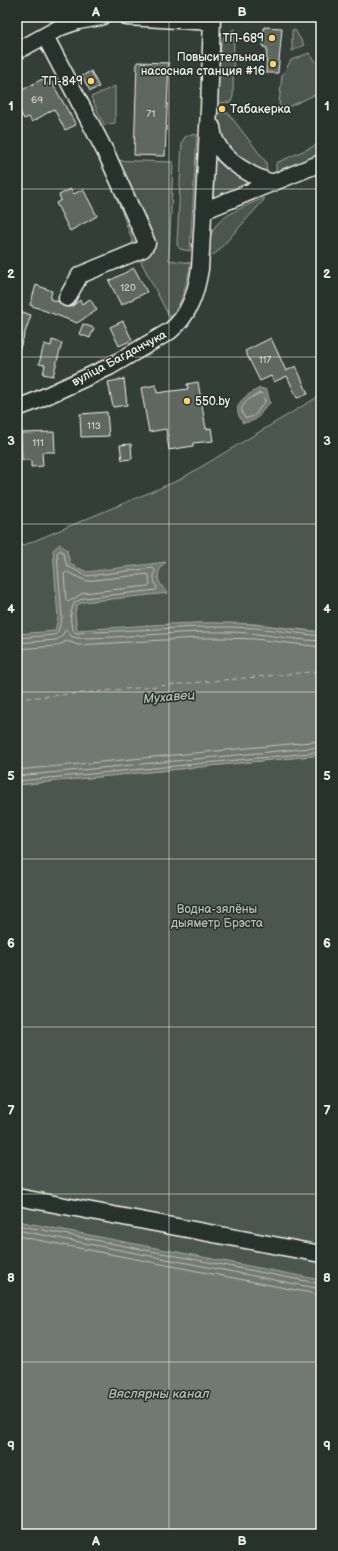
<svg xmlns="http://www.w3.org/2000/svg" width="338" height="1551" font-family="'Balsamiq Sans',sans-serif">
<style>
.green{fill:#4c564f;stroke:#a0a49c}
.water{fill:#727972;stroke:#a6a9a1}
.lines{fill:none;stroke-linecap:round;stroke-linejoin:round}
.shore{stroke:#c0c1b9;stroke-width:1}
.ferry{stroke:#babbb3;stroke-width:1;stroke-dasharray:5 4;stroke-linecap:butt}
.building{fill:#5f6861;stroke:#f4f1e8}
.minor-casing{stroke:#f4f1e8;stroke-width:19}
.minor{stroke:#26332d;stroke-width:16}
.grid{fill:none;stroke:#f4f1e8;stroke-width:1;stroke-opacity:0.55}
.poi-dot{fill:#ffd166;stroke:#26332d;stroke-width:1.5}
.labels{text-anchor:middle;stroke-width:3;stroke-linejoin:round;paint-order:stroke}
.number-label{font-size:10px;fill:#cfcfc6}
.poi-label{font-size:12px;fill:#f4f1e8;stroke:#26332d;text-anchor:end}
.street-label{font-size:12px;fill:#f4f1e8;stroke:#26332d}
.park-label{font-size:12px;fill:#b9bbb2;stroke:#26332d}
.water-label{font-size:13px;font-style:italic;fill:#babbb3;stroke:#26332d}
.neatline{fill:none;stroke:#f4f1e8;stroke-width:1.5}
.grid-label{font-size:13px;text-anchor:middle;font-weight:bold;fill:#f4f1e8}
</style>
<rect width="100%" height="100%" fill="#323e38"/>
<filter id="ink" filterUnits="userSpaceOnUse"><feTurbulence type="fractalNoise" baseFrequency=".025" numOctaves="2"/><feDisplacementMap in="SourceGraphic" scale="8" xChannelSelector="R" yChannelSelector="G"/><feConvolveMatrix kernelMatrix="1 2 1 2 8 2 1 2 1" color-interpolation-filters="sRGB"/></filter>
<g filter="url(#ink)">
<!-- green -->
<path class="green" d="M 234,29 L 233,96 L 231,102 L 217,103 L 221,43 L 225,35 Z
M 292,30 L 295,30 L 304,45 L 292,51 Z
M 309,53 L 321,68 L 321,92 L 286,108 L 282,108 L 279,104 L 282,76 L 291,60 Z
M 115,86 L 115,123 L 104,125 L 91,97 Z
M 216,113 L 228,113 L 266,162 L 267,174 C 259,169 247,166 239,160 C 225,148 218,130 216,113 Z
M 192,134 L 197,135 L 190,251 L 180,249 L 177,245 L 182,142 L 185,137 Z
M 321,143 L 321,153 L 276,173 L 276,163 Z
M 220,159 L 244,178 L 246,181 L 246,187 L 214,198 L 212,192 L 214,163 L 215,161 Z
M 103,160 L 173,162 L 169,260 L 191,263 C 187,280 182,306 170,318 L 138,256 Z
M 264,198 L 264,200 L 217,252 L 210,257 C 209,249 208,240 212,232 C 219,215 248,205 264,198 Z
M 321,395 L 321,632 L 256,624 L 198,623 L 17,634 L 17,546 L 22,546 L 179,480 Z
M 321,755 L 321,1534 L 17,1534 L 17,785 Z"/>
<!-- water -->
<path class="water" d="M 260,388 L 267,390 L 270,403 C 257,413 264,420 243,423 C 229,404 245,396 260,388 Z
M 60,544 L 67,550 L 70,564 L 87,572 L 166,562 C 154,573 157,583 168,593 L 84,602 L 77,605 L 75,613 L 77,630 C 127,627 177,622 227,623 C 258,623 289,630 321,632 L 321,755 L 17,785 L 17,634 L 55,631 L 58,618 L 53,550 Z
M 17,1221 L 321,1280 L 321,1534 L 17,1534 Z"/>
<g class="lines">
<!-- shore -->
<path class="shore" d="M 260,393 L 263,394 L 265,402 C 256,409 259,418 245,418 C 235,406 250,398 260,393 Z
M 67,572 L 86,581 L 147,574 L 149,575 L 150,584 L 148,586 L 83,593 L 68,602 L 66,600 L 64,574 Z
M 17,638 L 54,635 L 58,632 L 62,618 L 57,553 L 60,550 L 63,552 L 67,566 L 87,576 L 153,568 L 155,570 C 153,577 154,582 157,588 L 156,590 L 84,598 L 75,602 C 70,609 68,628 76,633 L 198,627 L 227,627 L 256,628 L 321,636
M 17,643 L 56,640 L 61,637 L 66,629 L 71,636 L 77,638 C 127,638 177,631 227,632 C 258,632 289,640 321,641
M 17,649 L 56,646 L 67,641 L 78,645 L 198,638 L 226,638 L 255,639 L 321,647
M 17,770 L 321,741
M 17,776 L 321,747
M 17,781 L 321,752
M 17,1225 L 321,1284
M 17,1230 L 321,1289
M 17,1236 L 321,1295"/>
<!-- ferry -->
<path class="ferry" d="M 17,699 L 321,671"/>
</g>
<!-- building -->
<path class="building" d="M 264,27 L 282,28 L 278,73 L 266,73 L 267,48 L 263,47 Z
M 137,62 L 169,63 L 165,156 L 134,155 Z
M 91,71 L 99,87 L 90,91 L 82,76 Z
M 42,79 L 46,85 L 51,81 L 76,125 L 65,130 L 54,109 L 32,122 L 29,117 L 24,119 L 17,107 L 17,93 Z
M 71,189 L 74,194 L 83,189 L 97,216 L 70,231 L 56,203 L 61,200 L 59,195 Z
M 134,268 L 147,292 L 121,305 L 109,281 Z
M 36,285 L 52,291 L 50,299 L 59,302 L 63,306 L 71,307 L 80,300 L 82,304 L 90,299 L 97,310 L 77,323 L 30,305 Z
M 17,310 L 31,315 L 19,351 L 17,351 Z
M 123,321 L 132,340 L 119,346 L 110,327 Z
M 83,324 L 94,328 L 90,338 L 79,334 Z
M 271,338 L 286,371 L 296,366 L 308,394 L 297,398 L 287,376 L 274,382 L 271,376 L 260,381 L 245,351 Z
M 52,340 L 62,343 L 53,376 L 43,374 L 45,365 L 39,364 L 44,344 L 51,346 Z
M 124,379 L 127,405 L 113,407 L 108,382 Z
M 198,382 L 206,429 L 211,428 L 213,441 L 193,443 L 193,446 L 169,450 L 166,429 L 149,432 L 141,388 L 156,385 L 157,393 L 164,392 L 188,389 L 187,384 Z
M 107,412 L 109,436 L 81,437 L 80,414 Z
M 54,432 L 55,452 L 42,452 L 43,466 L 31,467 L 31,460 L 22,460 L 21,433 Z
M 131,444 L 132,459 L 122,460 L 120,445 Z"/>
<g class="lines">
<!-- minor casing -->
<g class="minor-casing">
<path id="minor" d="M 127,17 L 212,22
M 45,36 L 107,155 L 147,243 L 143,249 L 80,275 L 67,298
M 17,51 L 61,27 L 78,21 L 101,17
M 212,127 C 213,132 213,137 216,142 C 225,162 253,177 273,183
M 203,211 L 321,163
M 17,408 L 33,402 L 109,367 L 170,331 C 189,316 196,293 200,269 L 209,110 L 212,17
M 17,1197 L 321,1254"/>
</g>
<!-- minor -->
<use href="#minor" class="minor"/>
</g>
</g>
<!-- grid -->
<path class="grid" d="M 169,17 L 169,1534M 17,189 L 321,189M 17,357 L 321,357M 17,524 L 321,524M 17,692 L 321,692M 17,859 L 321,859M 17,1027 L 321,1027M 17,1194 L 321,1194M 17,1362 L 321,1362"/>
<!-- markers -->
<g class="poi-dot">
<circle cx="272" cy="38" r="4"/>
<circle cx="273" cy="64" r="4"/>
<circle cx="91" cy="81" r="4"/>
<circle cx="222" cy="109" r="4"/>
<circle cx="187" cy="401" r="4"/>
</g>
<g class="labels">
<!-- number labels -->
<g class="number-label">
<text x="37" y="103">69</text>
<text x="151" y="117">71</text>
<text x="128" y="291">120</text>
<text x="265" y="363">117</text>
<text x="94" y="429">113</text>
<text x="38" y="446">111</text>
</g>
<!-- poi labels -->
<g class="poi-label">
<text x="264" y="42">ТП-689</text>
<text x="265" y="61">Повысительная<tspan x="265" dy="14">насосная станция #16</tspan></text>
<text x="83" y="85">ТП-849</text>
<text x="230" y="113" text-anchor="start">Табакерка</text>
<text x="195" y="405" text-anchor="start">550.by</text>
</g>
<!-- street labels -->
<g class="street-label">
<text transform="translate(119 358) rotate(-28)" y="4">вуліца Багданчука</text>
</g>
<!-- park labels -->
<g class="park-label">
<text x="217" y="913">Водна-зялёны<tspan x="217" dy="14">дыяметр Брэста</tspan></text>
</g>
<!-- water labels -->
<g class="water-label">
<text transform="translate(169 696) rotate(-5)" y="5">Мухавец</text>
<text x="159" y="1398">Вяслярны канал</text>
</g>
</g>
<!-- margin -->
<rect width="338" height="1551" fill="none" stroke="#26332d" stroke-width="44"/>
<rect x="22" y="22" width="294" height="1507" class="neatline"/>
<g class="grid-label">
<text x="96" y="16">A</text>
<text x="242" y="16">B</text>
<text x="11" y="110">1</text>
<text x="327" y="110">1</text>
<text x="11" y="278">2</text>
<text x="327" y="278">2</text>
<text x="11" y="445">3</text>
<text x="327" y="445">3</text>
<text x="11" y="613">4</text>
<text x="327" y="613">4</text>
<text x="11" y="780">5</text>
<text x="327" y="780">5</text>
<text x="11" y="947">6</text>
<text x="327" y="947">6</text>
<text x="11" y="1115">7</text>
<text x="327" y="1115">7</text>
<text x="11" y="1282">8</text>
<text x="327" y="1282">8</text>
<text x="11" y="1450">9</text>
<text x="327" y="1450">9</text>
<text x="96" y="1545">A</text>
<text x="242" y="1545">B</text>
</g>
</svg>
